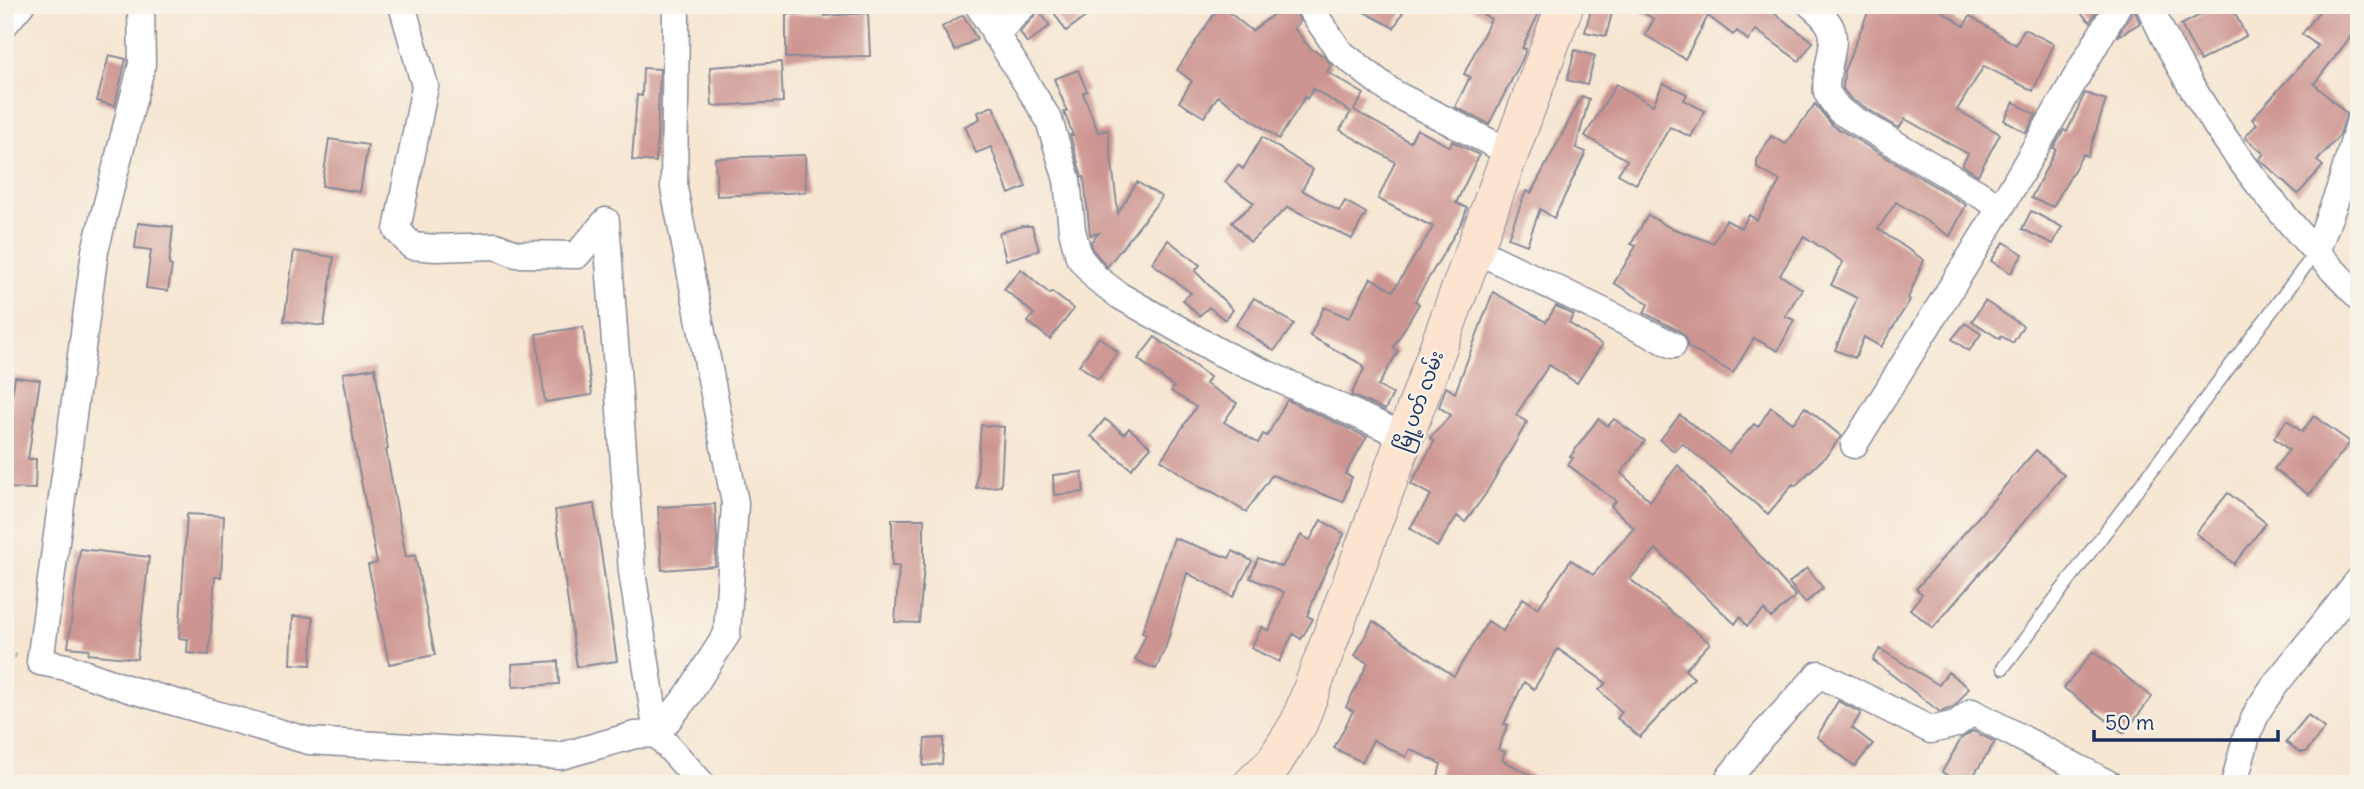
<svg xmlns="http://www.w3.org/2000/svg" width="2364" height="789" font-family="Delius,'Noto Sans Myanmar',sans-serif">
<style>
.building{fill:#cd9592}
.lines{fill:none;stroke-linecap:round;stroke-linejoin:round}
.lane-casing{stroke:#888a98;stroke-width:15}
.street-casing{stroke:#888a98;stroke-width:29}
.secondary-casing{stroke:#888a98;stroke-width:39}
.path{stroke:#888a98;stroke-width:4.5;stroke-dasharray:5 5;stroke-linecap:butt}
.lane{stroke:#fff;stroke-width:12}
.street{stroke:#fff;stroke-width:26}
.secondary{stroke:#fde4d1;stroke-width:37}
.labels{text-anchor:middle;stroke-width:5;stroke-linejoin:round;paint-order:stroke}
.street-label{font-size:19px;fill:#1b2f5e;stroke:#f7f3e8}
</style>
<rect width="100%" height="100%" fill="#f7f3e8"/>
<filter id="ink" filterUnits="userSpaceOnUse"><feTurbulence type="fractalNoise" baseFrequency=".0143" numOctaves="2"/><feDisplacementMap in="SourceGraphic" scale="14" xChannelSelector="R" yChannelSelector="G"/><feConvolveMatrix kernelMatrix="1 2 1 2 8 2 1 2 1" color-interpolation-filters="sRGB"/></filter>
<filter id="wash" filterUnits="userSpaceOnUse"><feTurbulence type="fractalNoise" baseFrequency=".00686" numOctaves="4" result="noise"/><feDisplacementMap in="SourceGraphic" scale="28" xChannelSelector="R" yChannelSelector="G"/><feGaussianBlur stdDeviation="1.57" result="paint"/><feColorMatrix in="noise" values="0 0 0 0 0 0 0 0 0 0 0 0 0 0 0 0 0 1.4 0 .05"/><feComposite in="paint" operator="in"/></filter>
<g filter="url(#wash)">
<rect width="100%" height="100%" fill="#f6e6d2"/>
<g id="blocks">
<!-- building -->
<path class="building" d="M 1049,5 L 1102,5 L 1066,31 Z
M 1220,5 L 1252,31 L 1285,5 L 1292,5 L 1300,22 L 1294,28 L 1310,48 L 1324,56 L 1331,65 L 1327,72 L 1364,94 L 1354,110 L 1410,142 L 1417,129 L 1450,147 L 1452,141 L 1479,155 L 1456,203 L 1467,208 L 1463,220 L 1415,301 L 1419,304 L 1393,348 L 1398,351 L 1378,386 L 1393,394 L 1385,410 L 1351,395 L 1364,369 L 1362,367 L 1363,365 L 1310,336 L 1324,307 L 1349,318 L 1371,278 L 1393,291 L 1433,227 L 1378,199 L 1395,162 L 1340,130 L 1351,112 L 1313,89 L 1307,99 L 1305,97 L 1279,139 L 1218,96 L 1204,117 L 1179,102 L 1192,81 L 1177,70 Z
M 1351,5 L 1407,5 L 1394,28 Z
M 1466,5 L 1543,5 L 1522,48 L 1526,49 L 1522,60 L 1489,124 L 1455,107 L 1470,77 L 1464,74 L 1491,19 Z
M 1592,5 L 1614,5 L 1606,36 L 1585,32 Z
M 1630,5 L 1763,5 L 1813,42 L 1799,61 L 1756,30 L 1748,40 L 1737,31 L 1733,35 L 1708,16 L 1685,59 L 1645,35 L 1654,19 Z
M 1871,5 L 1933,5 L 1964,26 L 1970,16 L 2016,45 L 2024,29 L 2054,44 L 2033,91 L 1984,66 L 1957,110 L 2000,134 L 1978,175 L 1962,165 L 1968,154 L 1905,119 L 1899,128 L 1851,99 L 1843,89 L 1844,71 Z
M 2073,5 L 2100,5 L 2090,22 Z
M 2219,5 L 2231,5 L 2246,36 L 2200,61 L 2181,25 Z
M 2324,5 L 2349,5 L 2359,13 L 2359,26 L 2314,84 L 2347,114 L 2339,136 L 2317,161 L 2323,166 L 2298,194 L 2259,159 L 2264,154 L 2245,137 L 2257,124 L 2252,119 L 2318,46 L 2302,34 Z
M 2133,7 L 2140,23 L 2117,37 L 2132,13 Z
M 1039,10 L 1050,26 L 1027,43 L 1020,32 Z
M 868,13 L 870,56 L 786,58 L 786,14 L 825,14 L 825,16 Z
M 963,15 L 977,39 L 955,51 L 942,27 Z
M 1575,50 L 1595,56 L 1587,85 L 1567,80 Z
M 109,55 L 126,59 L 115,106 L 97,101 Z
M 781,62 L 783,102 L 712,106 L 710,67 Z
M 643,68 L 660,69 L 656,162 L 632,160 L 637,95 L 642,96 Z
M 1078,70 L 1087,91 L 1083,93 L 1098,132 L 1108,130 L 1118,213 L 1137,182 L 1162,197 L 1107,267 L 1093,250 L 1091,242 L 1099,233 L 1090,235 L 1084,177 L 1082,177 L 1070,135 L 1073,135 L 1064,112 L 1067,111 L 1054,79 Z
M 1663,83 L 1687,94 L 1684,100 L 1705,111 L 1691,137 L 1670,127 L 1636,184 L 1618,174 L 1627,160 L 1585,136 L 1616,84 L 1653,105 Z
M 2085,93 L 2106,100 L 2088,156 L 2083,154 L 2053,207 L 2031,198 L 2056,149 L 2053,148 L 2064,130 L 2067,132 Z
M 1582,96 L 1589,99 L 1576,148 L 1586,152 L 1554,218 L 1540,209 L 1527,245 L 1508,238 L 1526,191 L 1531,193 Z
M 2014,102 L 2036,115 L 2026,133 L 2004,120 Z
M 1815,104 L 1832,125 L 1966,205 L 1950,236 L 1896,202 L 1878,229 L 1924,260 L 1908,298 L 1910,300 L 1881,347 L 1864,337 L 1855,358 L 1835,350 L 1857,298 L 1831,285 L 1843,262 L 1804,236 L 1780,275 L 1802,289 L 1785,316 L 1794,320 L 1778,351 L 1754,338 L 1733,373 L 1688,347 L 1686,337 L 1680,331 L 1644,313 L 1648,304 L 1614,283 L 1636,246 L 1631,244 L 1648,215 L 1669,227 L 1713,243 L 1726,220 L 1741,228 L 1749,215 L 1757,220 L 1780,181 L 1757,168 L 1757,160 L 1771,136 L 1786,144 Z
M 993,106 L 1026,187 L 1009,194 L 991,147 L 976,153 L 965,126 L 980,119 L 978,112 Z
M 1262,137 L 1313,170 L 1302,190 L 1339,211 L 1345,201 L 1366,213 L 1352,239 L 1288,207 L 1250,242 L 1232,222 L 1254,203 L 1225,182 L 1238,165 L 1243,169 Z
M 329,139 L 368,145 L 360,192 L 322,186 Z
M 805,155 L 806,192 L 717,196 L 715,158 Z
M 2031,211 L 2062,227 L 2053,244 L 2022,229 Z
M 138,223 L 173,227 L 169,265 L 172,266 L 168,291 L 146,288 L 151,250 L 135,248 Z
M 1023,226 L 1032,226 L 1039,250 L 1006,260 L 999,233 Z
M 1168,240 L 1200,265 L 1195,271 L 1233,310 L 1225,320 L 1209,307 L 1199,316 L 1183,300 L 1191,293 L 1152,263 Z
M 2004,242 L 2023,254 L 2011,273 L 1991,261 Z
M 294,251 L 334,257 L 324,326 L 284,321 Z
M 1021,269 L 1050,294 L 1052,292 L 1074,309 L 1050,339 L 1028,322 L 1034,314 L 1004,289 Z
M 1493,292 L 1546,322 L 1556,306 L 1574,315 L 1569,323 L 1602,345 L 1577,383 L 1549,365 L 1516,415 L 1527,422 L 1485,495 L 1465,522 L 1457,516 L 1437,547 L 1410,528 L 1431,495 L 1411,484 L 1434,442 L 1430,438 L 1451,415 L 1439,407 L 1446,387 L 1455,393 Z
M 1254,298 L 1294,324 L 1274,351 L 1236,325 Z
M 1985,301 L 2023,326 L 2013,343 L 2001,336 L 2000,339 L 1972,321 Z
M 1965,323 L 1981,334 L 1969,351 L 1952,339 Z
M 583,327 L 592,395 L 545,402 L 536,334 Z
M 1099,337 L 1118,352 L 1098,379 L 1079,365 Z
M 1155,337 L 1210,377 L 1206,384 L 1237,403 L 1224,422 L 1258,443 L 1263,434 L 1267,436 L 1287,400 L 1367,437 L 1345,474 L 1352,477 L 1343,502 L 1272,475 L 1246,512 L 1213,492 L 1202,488 L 1161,460 L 1196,407 L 1171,391 L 1174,387 L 1138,359 Z
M 375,368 L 388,449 L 386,450 L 406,557 L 415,555 L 435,655 L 389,664 L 368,565 L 377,563 L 356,455 L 343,373 Z
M 15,377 L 40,380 L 28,459 L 36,459 L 35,489 L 5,488 L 5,442 Z
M 1771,407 L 1793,423 L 1805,407 L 1841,436 L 1829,453 L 1795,486 L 1793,484 L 1768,514 L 1682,443 L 1674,451 L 1660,440 L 1680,415 L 1729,453 L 1754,424 L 1758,427 Z
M 2314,416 L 2350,442 L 2309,495 L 2274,469 L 2289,450 L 2274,438 L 2287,420 L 2302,432 Z
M 1105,419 L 1124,434 L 1129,428 L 1151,447 L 1131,469 L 1091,436 Z
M 1598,419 L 1608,426 L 1614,419 L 1645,441 L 1621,473 L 1650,501 L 1678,465 L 1796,596 L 1771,618 L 1764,610 L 1747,626 L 1740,617 L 1735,624 L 1656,549 L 1630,579 L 1710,643 L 1685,670 L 1694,678 L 1640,737 L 1617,718 L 1622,712 L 1599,690 L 1606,683 L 1558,649 L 1534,689 L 1524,682 L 1504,724 L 1508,725 L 1498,749 L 1505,752 L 1502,760 L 1548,784 L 1436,784 L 1441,764 L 1410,749 L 1406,757 L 1373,740 L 1362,762 L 1334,748 L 1353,711 L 1346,707 L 1368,663 L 1355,656 L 1373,621 L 1454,676 L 1488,621 L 1503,631 L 1523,598 L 1538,608 L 1571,560 L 1593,575 L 1634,528 L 1611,506 L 1616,501 L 1568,465 L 1573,458 L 1570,457 Z
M 981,425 L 1004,427 L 1001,486 L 976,488 Z
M 2036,450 L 2064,475 L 1933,628 L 1910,609 L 1922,594 L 1916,589 Z
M 1082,472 L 1084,492 L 1054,495 L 1053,475 Z
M 2228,493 L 2266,523 L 2234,564 L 2196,533 Z
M 594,504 L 617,661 L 577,667 L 555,510 Z
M 715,504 L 717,541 L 715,566 L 662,570 L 658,507 Z
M 187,514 L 224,516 L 221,577 L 215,577 L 209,655 L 187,653 L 188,639 L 179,638 Z
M 892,519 L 924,519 L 924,566 L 919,623 L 895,622 L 899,566 L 892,566 Z
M 1321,520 L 1344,534 L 1325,572 L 1307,616 L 1313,619 L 1301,639 L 1293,634 L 1279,662 L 1251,648 L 1262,627 L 1269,631 L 1284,592 L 1250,578 L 1258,558 L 1282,567 L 1301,535 L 1310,540 Z
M 1174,538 L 1229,558 L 1233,551 L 1252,561 L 1233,597 L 1187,573 L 1166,646 L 1156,669 L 1135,660 L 1146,634 L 1142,633 Z
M 80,549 L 149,557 L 137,659 L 88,654 L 89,649 L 68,647 Z
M 1807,568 L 1823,588 L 1805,603 L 1789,583 Z
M 293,616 L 313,617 L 311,665 L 291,664 Z
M 1880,649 L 1939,685 L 1948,672 L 1969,688 L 1957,704 L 1949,709 L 1940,712 L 1873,660 Z
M 2093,651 L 2152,697 L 2124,733 L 2064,688 Z
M 558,661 L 559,684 L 513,687 L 512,664 Z
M 1838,701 L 1861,713 L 1852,728 L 1873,744 L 1855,766 L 1817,737 Z
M 2308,715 L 2325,728 L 2306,752 L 2299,752 L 2286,742 Z
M 1973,731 L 1995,742 L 1968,784 L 1960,784 L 1942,772 L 1961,739 Z
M 944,738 L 942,764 L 923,766 L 925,739 Z"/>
</g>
</g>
<g filter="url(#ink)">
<use href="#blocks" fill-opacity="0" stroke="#888a98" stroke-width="2"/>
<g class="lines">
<!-- lane casing -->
<g class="lane-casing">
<path id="lane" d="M 2003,668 L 2316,252"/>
</g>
<!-- street casing -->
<g class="street-casing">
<path id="street" d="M 141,5 L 142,64 L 95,251 L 40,662 L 66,667 L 129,689 L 309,741 L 561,756 L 635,735 L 657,734 L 688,695 L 727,634 L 735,503 L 674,188 L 676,17 L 675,5
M 402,5 L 425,86 L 397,230 L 412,246 L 436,248 L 496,246 L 516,254 L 577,255 L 606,221
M 978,5 L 1049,120 L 1067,180 L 1072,230 L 1079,257 L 1096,278 L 1120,296 L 1221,353 L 1406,437
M 1308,5 L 1340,52 L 1393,93 L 1511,153
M 1811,5 C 1840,29 1834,37 1828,70 C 1827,78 1825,85 1827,92 C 1830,99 1836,105 1840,111 L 2001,207
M 2149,5 C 2198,115 2274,212 2359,297
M 5,24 L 21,5
M 995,35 L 1024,5
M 606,221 L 632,572 L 657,734 L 702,784
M 1476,250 L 1673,345
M 2316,252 L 2340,188 L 2359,123
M 1854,445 L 2001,207 L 2118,5
M 1728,784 L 1728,779 L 1762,736 L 1819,674 L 1931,730 L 1956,724 L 1972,712 L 2109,784
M 2234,784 L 2247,735 L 2258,710 L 2274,686 L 2359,580"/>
</g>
<!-- secondary casing -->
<g class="secondary-casing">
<path id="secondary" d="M 1252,784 L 1273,764 L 1299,723 L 1565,5"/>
</g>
<!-- path -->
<path class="path" d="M 5,654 L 16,656"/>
<!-- lane -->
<use href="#lane" class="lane"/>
<!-- street -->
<use href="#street" class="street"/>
<!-- secondary -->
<use href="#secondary" class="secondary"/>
</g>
</g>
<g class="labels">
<!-- street labels -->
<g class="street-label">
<text transform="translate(1419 401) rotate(-70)" y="7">မြို့ပတ် လမ်း</text>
</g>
</g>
<!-- margin -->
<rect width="2364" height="789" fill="none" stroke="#f7f3e8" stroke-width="28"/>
<!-- scale -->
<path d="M2094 730v10h184v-10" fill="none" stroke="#1b2f5e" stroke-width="3.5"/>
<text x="2105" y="730" font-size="21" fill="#1b2f5e" stroke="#f7f3e8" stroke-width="5" paint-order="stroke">50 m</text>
</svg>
